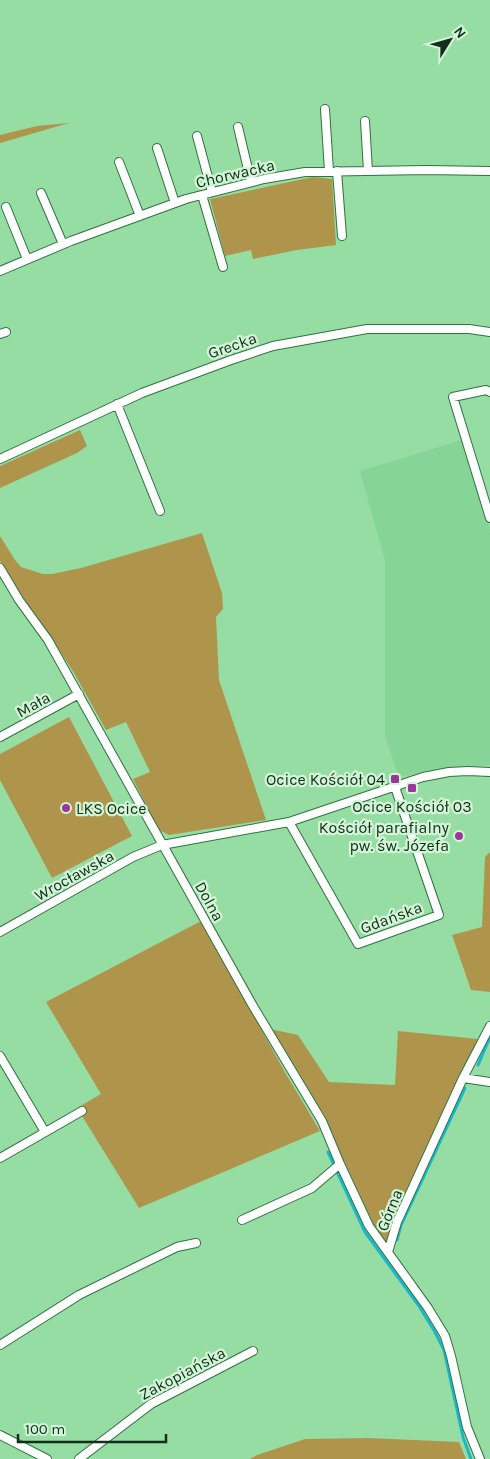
<svg xmlns="http://www.w3.org/2000/svg" width="490" height="1459" font-family="Karla,sans-serif">
<style>
.built{fill:#86d496}
.green{fill:#af954c}
.lines{fill:none;stroke-linecap:round;stroke-linejoin:round}
.stream{stroke:#18b7cb;stroke-width:3}
.minor-casing{stroke:#2e7340;stroke-width:10}
.minor{stroke:#fff;stroke-width:8}
.poi-dot{fill:#9d3699;stroke:#d2f4d7;stroke-width:2}
.labels{text-anchor:middle;stroke-width:4.5;stroke-linejoin:round;paint-order:stroke}
.street-label{font-size:16px;fill:#122f19;stroke:#d2f4d7}
.poi-label{font-size:16px;fill:#122f19;stroke:#d2f4d7;text-anchor:end}
</style>
<rect width="100%" height="100%" fill="#96dda3"/>
<!-- built -->
<path class="built" d="M 462,440 L 490,530 L 490,765 L 441,769 L 399,777 L 385,736 L 385,561 L 360,471 Z"/>
<!-- green -->
<path class="green" d="M 69,123 L 0,143 L 0,135 L 37,126 Z
M 313,177 L 332,179 L 336,245 L 297,250 L 253,259 L 251,250 L 225,256 L 210,199 Z
M 80,430 L 87,446 L 77,453 L 0,488 L 0,466 Z
M 202,533 L 222,593 L 223,609 L 216,617 L 219,680 L 266,820 L 169,835 L 159,830 L 133,779 L 150,772 L 126,722 L 106,730 L 74,673 L 45,628 L 30,610 L 12,583 L 0,561 L 0,536 L 15,560 L 21,567 L 43,574 L 52,574 L 81,568 Z
M 69,717 L 132,836 L 52,878 L 0,780 L 0,754 Z
M 490,852 L 490,992 L 471,990 L 452,935 L 482,927 L 485,857 Z
M 201,921 L 286,1074 L 320,1131 L 139,1208 L 77,1108 L 101,1094 L 46,1002 Z
M 270,1029 L 298,1035 L 329,1082 L 395,1085 L 398,1031 L 478,1039 L 402,1201 L 387,1248 L 371,1225 L 326,1119 Z
M 368,1438 L 459,1442 L 466,1459 L 250,1459 L 257,1455 L 305,1439 Z"/>
<g class="lines">
<!-- stream -->
<path class="stream" d="M 478,1065 L 490,1037
M 328,1152 L 365,1232 L 419,1306 L 435,1332 L 444,1350 L 463,1437 L 471,1459
M 397,1240 L 401,1225 L 465,1088"/>
<!-- minor casing -->
<g class="minor-casing">
<path id="minor" d="M 325,109 L 329,171
M 365,121 L 368,171
M 238,127 L 251,182
M 197,136 L 212,192
M 157,148 L 175,203
M 119,162 L 140,216
M 337,171 L 342,236
M 41,193 L 63,244
M 202,195 L 223,267
M 6,207 L 27,259
M 0,271 L 71,241 L 186,199 L 264,179 L 305,172 L 427,170 L 490,171
M 0,334 L 6,332
M 490,392 L 486,390 L 453,397 L 490,518
M 117,404 L 160,511
M 0,459 L 142,393 L 231,360 L 273,346 L 367,329 L 469,329 L 490,332
M 0,568 L 19,600 L 48,640 L 253,1006 L 322,1121 L 340,1164 L 369,1226 L 428,1308 L 445,1336 L 451,1356 L 467,1427 L 480,1459
M 0,737 L 79,694
M 289,822 L 358,944 L 439,915 L 395,787
M 0,932 L 133,857 L 162,845 L 289,822 L 423,777 L 449,772 L 468,771 L 490,772
M 0,1056 L 45,1132
M 463,1078 L 490,1082
M 0,1158 L 82,1111
M 242,1220 L 312,1188 L 340,1164
M 388,1252 L 397,1222 L 463,1078 L 490,1026
M 0,1345 L 79,1295 L 177,1247 L 196,1243
M 0,1435 L 47,1459
M 79,1459 L 151,1404 L 253,1351"/>
</g>
<!-- minor -->
<use href="#minor" class="minor"/>
</g>
<!-- markers -->
<g class="poi-dot">
<rect x="390" y="774" width="10" height="10" rx="2.5"/>
<rect x="407" y="783" width="10" height="10" rx="2.5"/>
<circle cx="66" cy="808" r="5"/>
<circle cx="459" cy="836" r="5"/>
</g>
<g class="labels">
<!-- street labels -->
<g class="street-label">
<text transform="translate(235 173) rotate(-13)" y="6">Chorwacka</text>
<text transform="translate(232 345) rotate(-19)" y="6">Grecka</text>
<text transform="translate(33 704) rotate(-29)" y="6">Mała</text>
<text transform="translate(74 875) rotate(-29)" y="6">Wrocławska</text>
<text transform="translate(210 901) rotate(61)" y="6">Dolna</text>
<text transform="translate(391 917) rotate(-20)" y="6">Gdańska</text>
<text transform="translate(389 1210) rotate(-68)" y="6">Górna</text>
<text transform="translate(182 1373) rotate(-28)" y="6">Zakopiańska</text>
</g>
<!-- poi labels -->
<g class="poi-label">
<text x="385" y="785">Ocice Kościół 04</text>
<text x="412" y="812" text-anchor="middle">Ocice Kościół 03</text>
<text x="76" y="814" text-anchor="start">LKS Ocice</text>
<text x="449" y="833">Kościół parafialny<tspan x="449" dy="18">pw. św. Józefa</tspan></text>
</g>
</g>
<!-- north arrow -->
<g transform="translate(450 40) rotate(53)" stroke="#d2f4d7" stroke-width="4" paint-order="stroke">
<path d="M0-4L9 19L0 12L-9 19Z" fill="#122f19"/>
<text y="-8" font-size="14" font-weight="bold" text-anchor="middle" fill="#122f19">N</text>
</g>
<!-- scale -->
<path d="M18 1434v8h148v-8" fill="none" stroke="#122f19" stroke-width="2.5"/>
<text x="25" y="1434" font-size="15" fill="#122f19" stroke="#d2f4d7" stroke-width="4" paint-order="stroke">100 m</text>
</svg>
